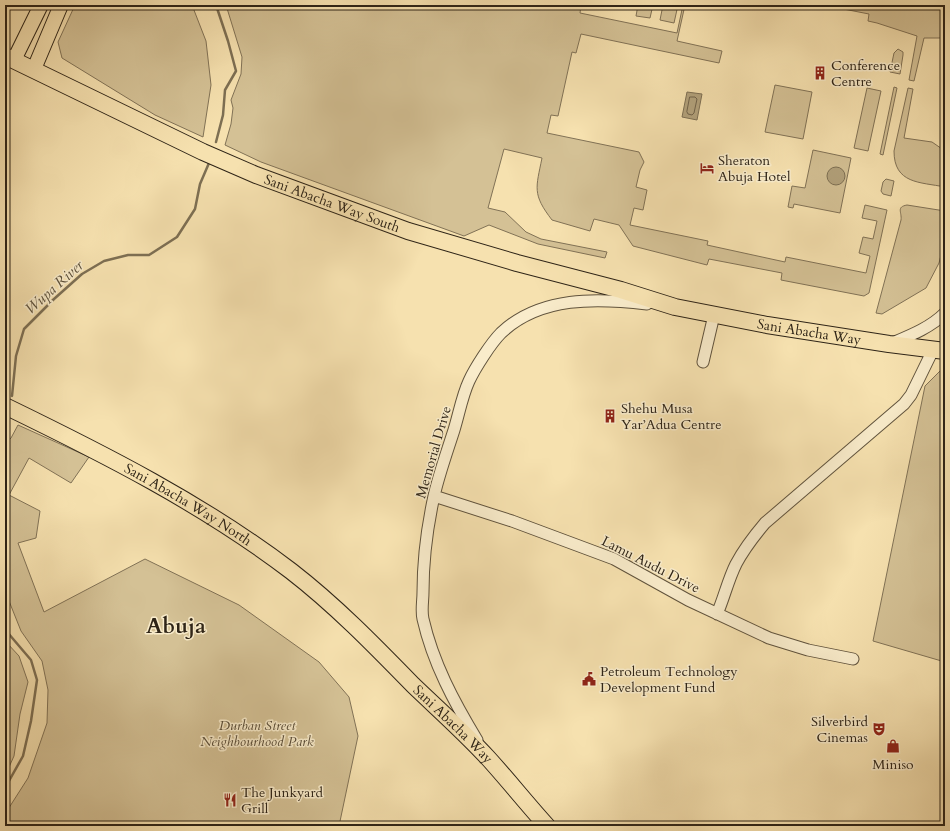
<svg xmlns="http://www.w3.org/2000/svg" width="950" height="831" font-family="Cardo,serif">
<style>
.green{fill:#d4c195;stroke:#817256}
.water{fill:#b2a17b;stroke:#7d6f53}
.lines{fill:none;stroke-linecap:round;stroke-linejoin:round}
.shore{stroke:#706249;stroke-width:1}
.stream{stroke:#7d6f53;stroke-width:2.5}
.minor-casing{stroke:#60533d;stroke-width:13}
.major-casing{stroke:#2e2417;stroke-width:16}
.highway-casing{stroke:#2e2417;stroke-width:18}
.minor{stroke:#f9eccb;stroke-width:11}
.major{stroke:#f6e1af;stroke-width:14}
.highway{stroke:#f6e1af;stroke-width:16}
.labels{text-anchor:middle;stroke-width:3;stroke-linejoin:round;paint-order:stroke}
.poi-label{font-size:14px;fill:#2e2417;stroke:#f9eccb;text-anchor:start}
.street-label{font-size:14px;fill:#2e2417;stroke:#f9eccb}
.park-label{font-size:14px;font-style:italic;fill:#584b36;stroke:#f9eccb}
.water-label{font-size:15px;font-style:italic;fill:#5c503a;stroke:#f9eccb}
.town-label{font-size:22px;font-weight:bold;fill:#2e2417;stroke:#f9eccb}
</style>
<rect width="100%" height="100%" fill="#f6e1af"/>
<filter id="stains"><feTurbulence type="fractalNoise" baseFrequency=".005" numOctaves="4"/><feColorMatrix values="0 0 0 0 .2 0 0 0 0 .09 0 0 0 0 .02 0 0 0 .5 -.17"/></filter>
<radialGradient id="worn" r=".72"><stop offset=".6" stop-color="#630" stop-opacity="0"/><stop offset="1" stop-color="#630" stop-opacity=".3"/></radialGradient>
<!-- green -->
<path class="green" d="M 75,5 L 192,5 L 206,41 L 211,85 L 203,137 L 155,115 L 62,58 L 58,42 Z
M 226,5 L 581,5 L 580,13 L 677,33 L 683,5 L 685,5 L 677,41 L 722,51 L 719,63 L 581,34 L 576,53 L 572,52 L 558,116 L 551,115 L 547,133 L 639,152 L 644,162 L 640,170 L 636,187 L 647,190 L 643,210 L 634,208 L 630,225 L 708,241 L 707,245 L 785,262 L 786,257 L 866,273 L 870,256 L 859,253 L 863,237 L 873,239 L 877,221 L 862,218 L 865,205 L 887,210 L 869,293 L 864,296 L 781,280 L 782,273 L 709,259 L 707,265 L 633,246 L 619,225 L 594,219 L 590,231 L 552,220 C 532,194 536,188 542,158 L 504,149 L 488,208 L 505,212 L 526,232 L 541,239 L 607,252 L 605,258 L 538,244 L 489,225 L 464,236 L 261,162 L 225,145 L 231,124 L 233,108 L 231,100 L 241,74 L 242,57 Z
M 638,5 L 653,5 L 650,18 L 636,16 Z
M 663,5 L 678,5 L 674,23 L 660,20 Z
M 823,5 L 945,5 L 945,38 L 924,38 L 914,81 L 909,80 L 917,36 L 877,23 L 868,21 L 869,14 Z
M 898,49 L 903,52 L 903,55 L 900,74 L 890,72 L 894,53 Z
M 775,85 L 812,92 L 803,139 L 765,132 Z
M 894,87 L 897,88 L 883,155 L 880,154 Z
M 867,88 L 881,91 L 868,151 L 854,148 Z
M 908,88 L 913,89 L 904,138 L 932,142 L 945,151 L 945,187 C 920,182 894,184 894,151 Z
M 813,150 L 851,158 L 840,213 L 794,204 L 793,208 L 788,207 L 792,186 L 805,188 Z
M 886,179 L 894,181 L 891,196 L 883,194 L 881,191 L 883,182 Z
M 907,205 L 945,211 L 945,217 L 941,225 L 945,240 L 939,263 L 926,288 L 882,314 L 876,313 L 901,220 C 902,212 896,207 907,205 Z
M 940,371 L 945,372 L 945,662 L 873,641 L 925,386 Z
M 18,425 L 89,457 L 71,483 L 29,458 L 9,495 L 40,511 L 36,538 L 18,543 L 44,612 L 145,559 L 239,605 L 319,662 L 349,697 L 358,736 L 339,826 L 5,826 L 5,814 L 28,778 L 47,723 L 48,690 L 42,661 L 21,631 L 5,591 L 5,444 L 11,438 Z
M 5,636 L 7,643 L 19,656 L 28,682 L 20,714 L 14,756 L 5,776 Z"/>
<!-- water -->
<path class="water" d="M 687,92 L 702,94 L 697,120 L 682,117 Z
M827 176a9 9 0 1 1 18 0a9 9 0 1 1-18 0Z"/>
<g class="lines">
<!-- shore -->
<path class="shore" d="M 690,97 L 695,97 L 697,99 L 694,113 L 692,115 L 688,114 L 687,112 Z"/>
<!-- stream -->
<path class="stream" d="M 216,5 L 228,41 L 236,71 L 225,90 L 223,115 L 216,142
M 12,396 L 16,356 L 24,329 L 54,299 L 82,274 L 104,261 L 128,255 L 149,255 L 177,237 L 195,209 L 200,184 L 209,163
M 5,427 L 9,418
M 5,624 L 8,633 L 31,660 L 37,680 L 31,721 L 23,756 L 5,788"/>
<!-- minor casing -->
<g class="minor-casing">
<path id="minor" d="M 890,344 C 909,336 930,328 945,313
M 703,362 L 714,315
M 434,496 L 512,521 L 614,559 L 688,600 L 769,638 L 808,650 L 853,659
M 717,614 C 724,598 728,580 736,564 C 744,549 754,536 765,523 L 904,404 L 911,395 L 933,350
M 477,740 C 454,702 433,663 423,619 C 421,611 423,601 423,592 C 423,560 427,528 434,496 C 439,474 447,452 454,430 C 459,414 462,396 469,381 C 475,368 491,343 501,333 C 540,296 597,298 647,304"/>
</g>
<!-- major casing -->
<g class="major-casing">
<path id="major" d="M 14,60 L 41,5
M 34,69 L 61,5"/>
</g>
<!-- highway casing -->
<g class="highway-casing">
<g id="highway">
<path id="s1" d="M 5,56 L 203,152 L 256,175 L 408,231 L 517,263 L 621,290 L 675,307 L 767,325 L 889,344 L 945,351"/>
<path id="s2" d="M 5,406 C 104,454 203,504 291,571 C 335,605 374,645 413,685 C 438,709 464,732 488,758 C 508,780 527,804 547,826"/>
</g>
</g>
<!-- minor -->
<use href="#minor" class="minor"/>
<!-- major -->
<use href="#major" class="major"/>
<!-- highway -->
<use href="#highway" class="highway"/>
</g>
<!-- icons -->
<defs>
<g id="building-bare" transform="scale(1.08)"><path d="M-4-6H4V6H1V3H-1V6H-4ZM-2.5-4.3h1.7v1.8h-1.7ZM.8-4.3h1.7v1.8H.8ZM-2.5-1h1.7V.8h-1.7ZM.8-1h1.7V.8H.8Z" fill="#8f2418" stroke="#f9eccb" stroke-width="2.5" paint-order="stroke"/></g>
<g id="hotel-bare" transform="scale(1.08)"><path d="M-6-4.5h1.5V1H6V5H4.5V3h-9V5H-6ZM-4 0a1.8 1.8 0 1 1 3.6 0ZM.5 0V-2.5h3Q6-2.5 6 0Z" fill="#8f2418" stroke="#f9eccb" stroke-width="2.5" paint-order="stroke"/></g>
<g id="civic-bare" transform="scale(1.08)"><path d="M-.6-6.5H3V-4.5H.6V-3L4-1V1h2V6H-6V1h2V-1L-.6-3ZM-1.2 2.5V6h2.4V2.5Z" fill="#8f2418" stroke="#f9eccb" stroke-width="2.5" paint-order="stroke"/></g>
<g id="theatre-bare" transform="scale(1.08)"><path d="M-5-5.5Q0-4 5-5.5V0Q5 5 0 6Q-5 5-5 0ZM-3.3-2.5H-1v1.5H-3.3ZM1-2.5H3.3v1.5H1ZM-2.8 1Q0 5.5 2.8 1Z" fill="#8f2418" stroke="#f9eccb" stroke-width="2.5" paint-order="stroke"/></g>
<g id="shop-bare" transform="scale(1.08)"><path d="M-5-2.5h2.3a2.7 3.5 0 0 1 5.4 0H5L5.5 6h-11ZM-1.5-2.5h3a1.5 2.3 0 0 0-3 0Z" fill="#8f2418" stroke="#f9eccb" stroke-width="2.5" paint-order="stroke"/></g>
<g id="restaurant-bare" transform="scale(1.08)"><path d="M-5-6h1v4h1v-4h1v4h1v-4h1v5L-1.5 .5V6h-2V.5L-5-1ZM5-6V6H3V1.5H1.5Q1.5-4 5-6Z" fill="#8f2418" stroke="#f9eccb" stroke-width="2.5" paint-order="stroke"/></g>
</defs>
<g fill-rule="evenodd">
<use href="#building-bare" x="820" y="73"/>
<use href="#hotel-bare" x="707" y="168"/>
<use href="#building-bare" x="610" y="416"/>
<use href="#civic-bare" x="589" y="679"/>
<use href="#theatre-bare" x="879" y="729"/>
<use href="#shop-bare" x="893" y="746"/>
<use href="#restaurant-bare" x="230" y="800"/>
</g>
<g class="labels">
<!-- poi labels -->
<g class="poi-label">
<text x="831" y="70">Conference<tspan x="831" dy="16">Centre</tspan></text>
<text x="718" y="165">Sheraton<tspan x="718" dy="16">Abuja Hotel</tspan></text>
<text x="621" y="413">Shehu Musa<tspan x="621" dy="16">Yar’Adua Centre</tspan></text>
<text x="600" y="676">Petroleum Technology<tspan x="600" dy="16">Development Fund</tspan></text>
<text x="868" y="726" text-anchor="end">Silverbird<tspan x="868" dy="16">Cinemas</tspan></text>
<text x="893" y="769" text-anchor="middle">Miniso</text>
<text x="241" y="797">The Junkyard<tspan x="241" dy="16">Grill</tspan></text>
</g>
<!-- street labels -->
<g class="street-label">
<text dy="5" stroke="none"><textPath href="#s1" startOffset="359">Sani Abacha Way South</textPath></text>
<text dy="5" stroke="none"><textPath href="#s1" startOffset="854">Sani Abacha Way</textPath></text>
<text transform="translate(433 452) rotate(-74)" y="5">Memorial Drive</text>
<text dy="5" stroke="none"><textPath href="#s2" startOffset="208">Sani Abacha Way North</textPath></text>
<text transform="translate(651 564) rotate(27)" y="5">Lamu Audu Drive</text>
<text dy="5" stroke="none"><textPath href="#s2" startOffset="554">Sani Abacha Way</textPath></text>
</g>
<!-- park labels -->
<g class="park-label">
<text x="257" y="730">Durban Street<tspan x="257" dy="16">Neighbourhood Park</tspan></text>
</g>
<!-- water labels -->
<g class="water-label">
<text transform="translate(54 287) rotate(-42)" y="5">Wupa River</text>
</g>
<!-- town labels -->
<g class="town-label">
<text x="176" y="633">Abuja</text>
</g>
</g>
<!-- margin -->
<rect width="950" height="831" fill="none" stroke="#f6e1af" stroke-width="20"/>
<rect x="6" y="6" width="938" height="819" fill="none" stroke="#2e2417" stroke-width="2"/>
<rect x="10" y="10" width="930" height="811" fill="none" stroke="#2e2417"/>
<rect width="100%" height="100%" filter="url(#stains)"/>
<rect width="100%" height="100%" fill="url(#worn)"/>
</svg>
